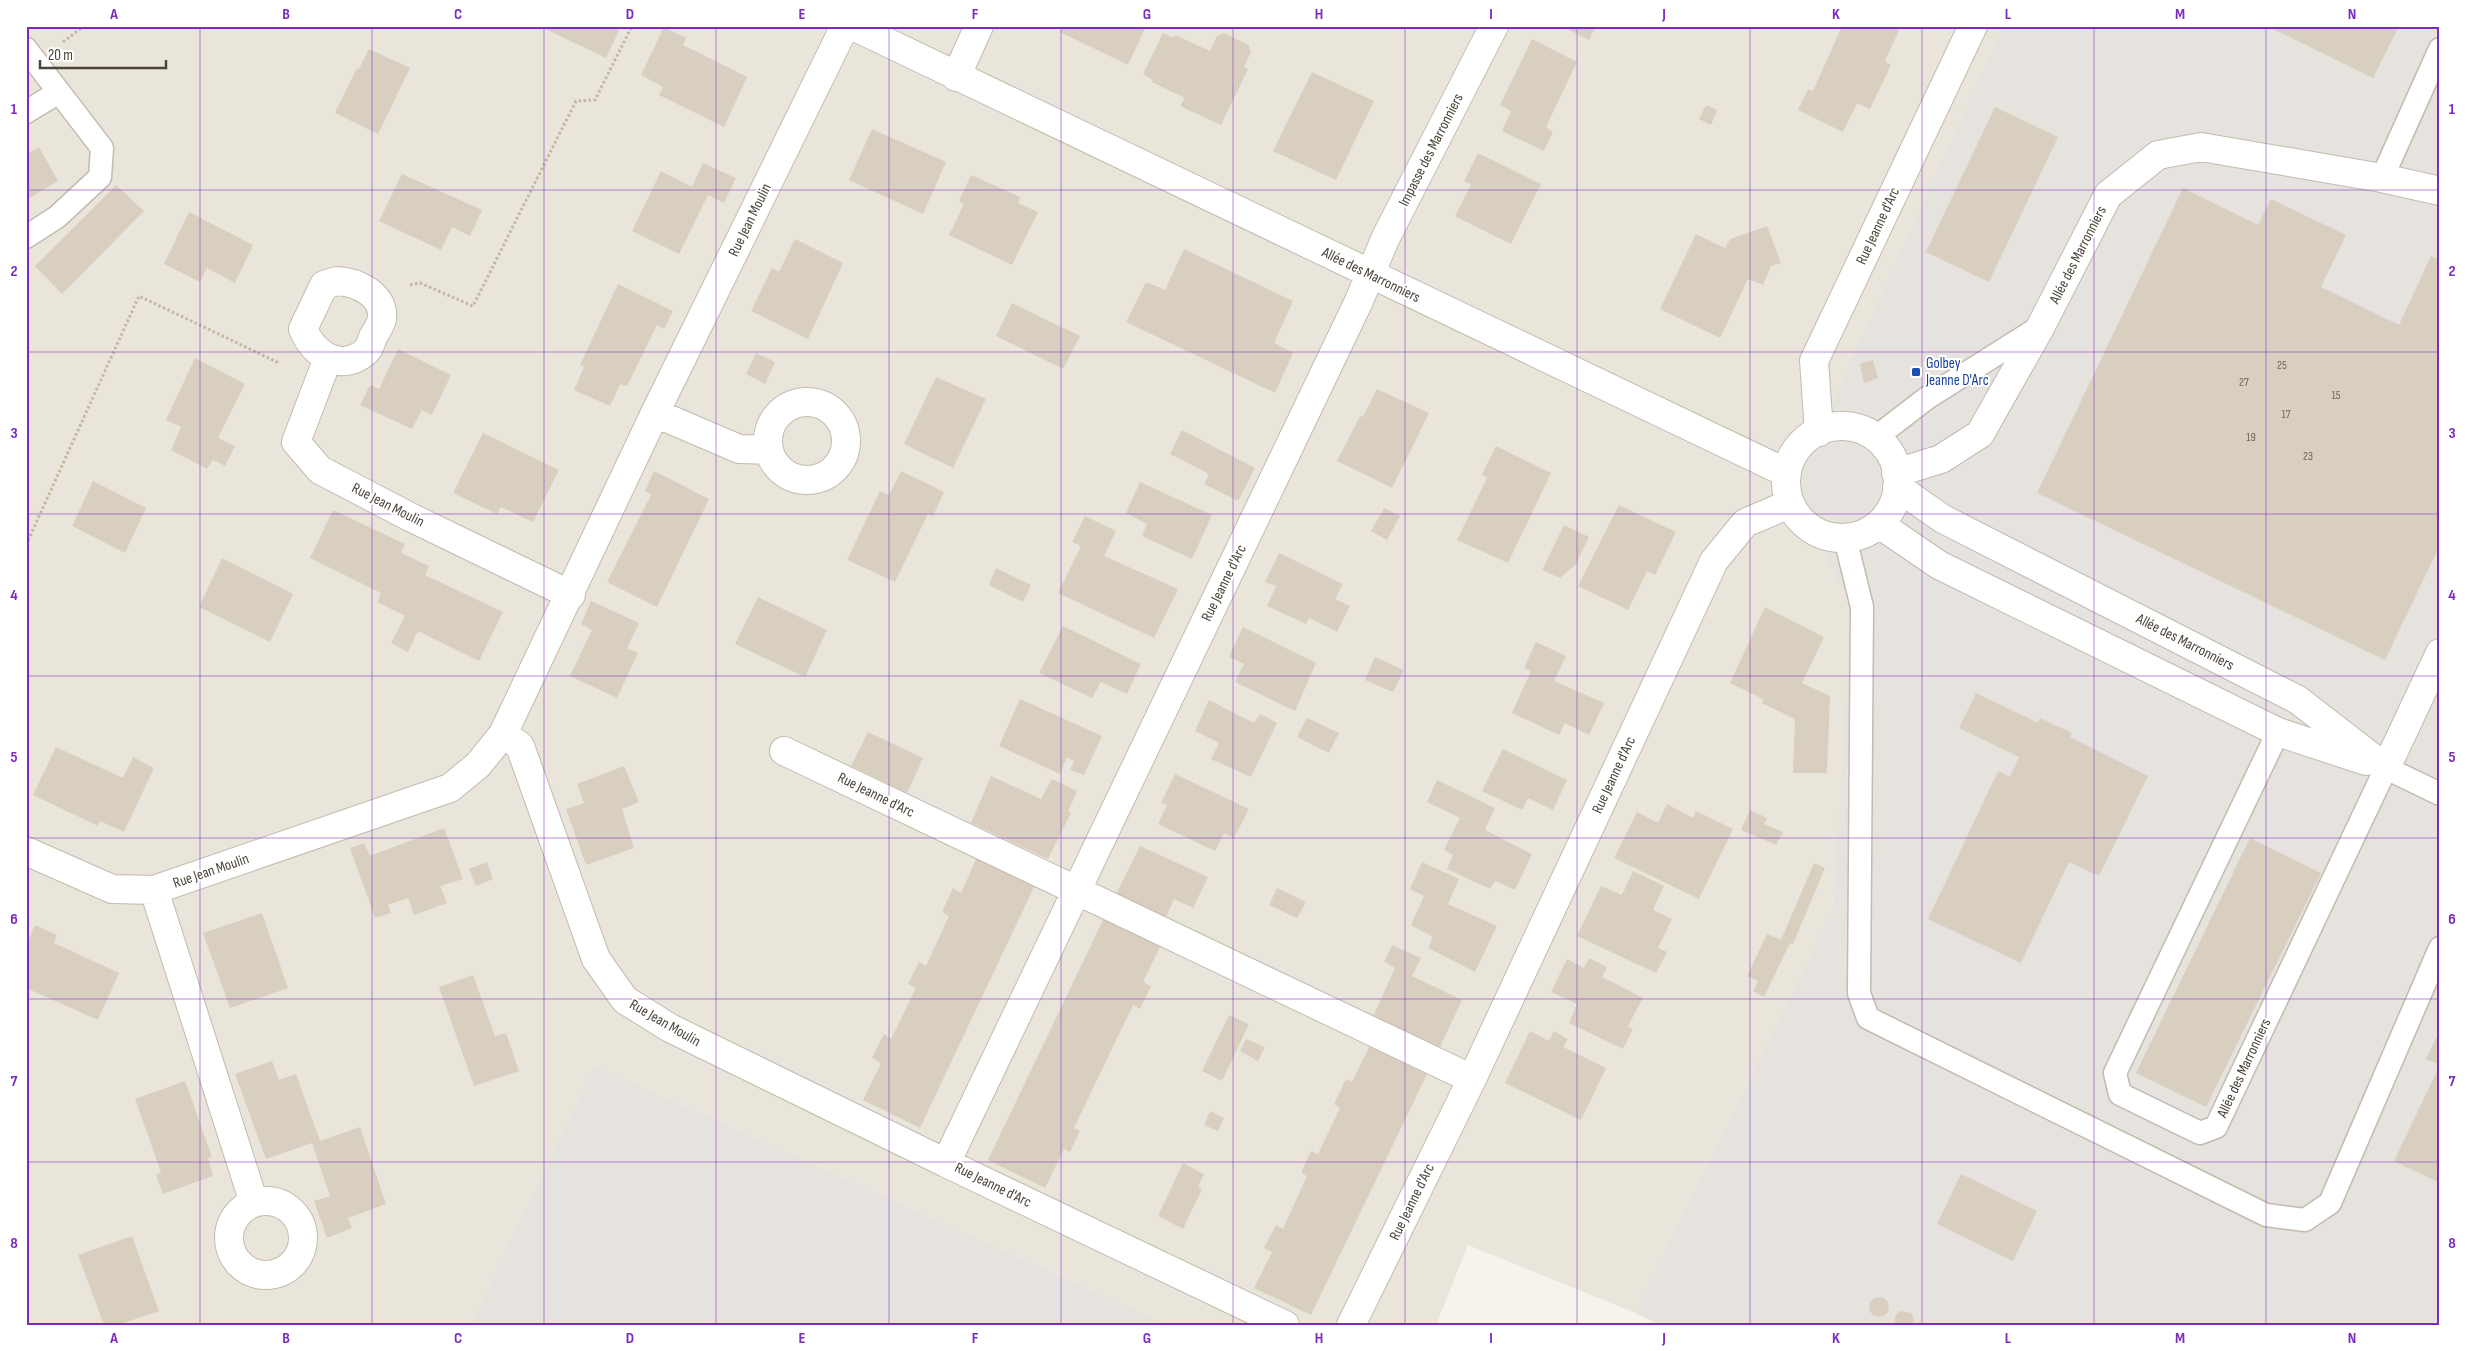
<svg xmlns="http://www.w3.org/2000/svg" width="2466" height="1351" viewBox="0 0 2466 1351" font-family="'Sofia Sans Condensed',sans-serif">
	<rect width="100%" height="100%" fill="#f6f3ec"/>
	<path fill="#eae5da" d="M 26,26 L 2003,26 L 1792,489 L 1851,610 L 1832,910 L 1635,1313 L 1468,1245 L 1436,1325 L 1169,1325 L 594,1065 L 470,1325 L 26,1325 Z"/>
	<path fill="#e6e2dd" d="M 2003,26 L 2440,26 L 2440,1325 L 1660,1325 L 1635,1313 L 1832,910 L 1851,610 L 1792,489 Z
		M 594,1065 L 1169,1325 L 470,1325 Z"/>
	<path fill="#d8cfc1" d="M 539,26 L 621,26 L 606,58 Z
		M 1063,26 L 1146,26 L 1128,65 L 1060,32 Z
		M 1561,26 L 1596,26 L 1589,40 Z
		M 1842,26 L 1901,26 L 1885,61 L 1891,65 L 1870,109 L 1857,103 L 1843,132 L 1798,110 L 1808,89 L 1813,91 Z
		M 2267,26 L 2399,26 L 2373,78 Z
		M 664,27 L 686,38 L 683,45 L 747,77 L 724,127 L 659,95 L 663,87 L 641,75 Z
		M 1163,33 L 1174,38 L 1175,35 L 1210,51 L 1217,36 L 1224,33 L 1249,45 L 1251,52 L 1244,67 L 1248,69 L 1221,125 L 1180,106 L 1185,98 L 1152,82 L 1153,80 L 1143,74 Z
		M 1532,39 L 1577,62 L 1546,127 L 1553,132 L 1544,151 L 1502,131 L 1511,111 L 1500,105 Z
		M 369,49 L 410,68 L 378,134 L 335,113 L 357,68 L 359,69 Z
		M 1312,72 L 1374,101 L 1336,180 L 1273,151 Z
		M 1706,105 L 1717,110 L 1711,125 L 1699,119 Z
		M 1995,107 L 2058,137 L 1989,282 L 1926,252 Z
		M 872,129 L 946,162 L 923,214 L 849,180 Z
		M 39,147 L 58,181 L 26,200 L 26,154 Z
		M 1478,153 L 1541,184 L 1511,244 L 1455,216 L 1471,185 L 1464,181 Z
		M 703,163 L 736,178 L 724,203 L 708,195 L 679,254 L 632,231 L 661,171 L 692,187 Z
		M 402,174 L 482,210 L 470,236 L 452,227 L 441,250 L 379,221 Z
		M 971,175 L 1020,197 L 1018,203 L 1038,212 L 1012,265 L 949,235 L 964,204 L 959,201 Z
		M 116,185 L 144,211 L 62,294 L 35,266 Z
		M 2183,188 L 2258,225 L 2271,199 L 2346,235 L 2321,287 L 2399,325 L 2431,256 L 2440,260 L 2440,545 L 2385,660 L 2037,493 Z
		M 189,212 L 253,245 L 235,283 L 207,268 L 200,282 L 164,264 Z
		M 1767,226 L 1781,263 L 1771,266 L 1763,285 L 1748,279 L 1720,338 L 1660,309 L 1696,234 L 1725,248 L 1730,239 Z
		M 795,239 L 843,263 L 808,339 L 751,311 L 772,268 L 779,272 Z
		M 1184,249 L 1293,301 L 1274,343 L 1293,353 L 1275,393 L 1126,322 L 1146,282 L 1165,290 Z
		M 618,284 L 673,311 L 664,329 L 657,325 L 627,386 L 620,384 L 610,406 L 574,390 L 584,367 L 580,365 Z
		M 1012,303 L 1080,336 L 1063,369 L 996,336 Z
		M 398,349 L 451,375 L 432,415 L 422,410 L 412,429 L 360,405 L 370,385 L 379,389 Z
		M 756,353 L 775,362 L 765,384 L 746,374 Z
		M 195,358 L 245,384 L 218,438 L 235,446 L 225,466 L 213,460 L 207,469 L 171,450 L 181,427 L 166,420 Z
		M 1873,360 L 1878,378 L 1864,383 L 1860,364 Z
		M 936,377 L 986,399 L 953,468 L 904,444 Z
		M 1377,389 L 1429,413 L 1392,488 L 1337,461 L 1360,416 L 1363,417 Z
		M 1182,430 L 1255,468 L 1238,501 L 1204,484 L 1209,474 L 1170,454 Z
		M 483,433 L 559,470 L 533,522 L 501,507 L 497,514 L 453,493 Z
		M 1496,446 L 1551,473 L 1508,563 L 1457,540 L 1487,478 L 1482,474 Z
		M 654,471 L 709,499 L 657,607 L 607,582 L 651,495 L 645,491 Z
		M 901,471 L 944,492 L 933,516 L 928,514 L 895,582 L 847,560 L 880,491 L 889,495 Z
		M 93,481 L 146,508 L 125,553 L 72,526 Z
		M 1140,482 L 1212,515 L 1192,559 L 1142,536 L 1147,524 L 1126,513 Z
		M 1619,505 L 1676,532 L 1655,575 L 1647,571 L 1628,610 L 1578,586 Z
		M 1384,508 L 1400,516 L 1387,540 L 1371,531 Z
		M 333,510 L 405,544 L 401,553 L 429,566 L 425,575 L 503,612 L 479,661 L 418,631 L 408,652 L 391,643 L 405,616 L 377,602 L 381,593 L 310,558 Z
		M 1085,516 L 1116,531 L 1104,556 L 1178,589 L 1154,638 L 1058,593 L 1081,546 L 1072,542 Z
		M 1564,525 L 1589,537 L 1576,564 L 1560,578 L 1542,570 Z
		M 1279,553 L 1343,584 L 1335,599 L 1350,606 L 1337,632 L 1309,618 L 1306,624 L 1267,606 L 1276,586 L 1265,582 Z
		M 222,558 L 293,594 L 270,642 L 199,607 Z
		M 996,568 L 1031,585 L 1023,602 L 989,585 Z
		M 758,597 L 827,630 L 805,677 L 735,644 Z
		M 591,601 L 639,623 L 627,648 L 638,653 L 617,698 L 570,676 L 592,630 L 581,624 Z
		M 1765,607 L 1824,637 L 1802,683 L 1830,696 L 1827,773 L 1793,773 L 1795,719 L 1762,703 L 1763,699 L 1730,683 Z
		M 1063,626 L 1141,664 L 1127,694 L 1101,682 L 1092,698 L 1039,673 Z
		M 1243,627 L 1316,663 L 1295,711 L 1235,682 L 1244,664 L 1229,657 Z
		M 1536,642 L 1566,656 L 1554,681 L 1604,703 L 1589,735 L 1565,723 L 1559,735 L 1512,713 L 1531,671 L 1524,668 Z
		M 1375,657 L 1404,670 L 1393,692 L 1365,680 Z
		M 1976,693 L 2038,723 L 2040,718 L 2072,733 L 2070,737 L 2148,776 L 2099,876 L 2069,862 L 2021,963 L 1928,919 L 1998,771 L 2010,777 L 2019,757 L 1959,728 Z
		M 1020,699 L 1102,736 L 1084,775 L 1070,770 L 1074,761 L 1067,757 L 1060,774 L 999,746 Z
		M 1209,700 L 1254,723 L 1260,714 L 1277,723 L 1251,777 L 1211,759 L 1219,743 L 1195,731 Z
		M 1307,718 L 1339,733 L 1329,753 L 1297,737 Z
		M 868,732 L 923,758 L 907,793 L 851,766 Z
		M 56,747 L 123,778 L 133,757 L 154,768 L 124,832 L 100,821 L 98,826 L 33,795 Z
		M 1503,749 L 1567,780 L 1553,810 L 1528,798 L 1522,810 L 1482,791 Z
		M 624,766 L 639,802 L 622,809 L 634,848 L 586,865 L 566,809 L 584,803 L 577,784 Z
		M 1175,774 L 1249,809 L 1234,838 L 1224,833 L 1215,851 L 1158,824 L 1167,805 L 1161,803 Z
		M 991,776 L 1041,799 L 1052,779 L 1077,791 L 1068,812 L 1071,813 L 1048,859 L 971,823 Z
		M 1437,780 L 1495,808 L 1485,830 L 1532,854 L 1515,890 L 1495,881 L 1490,889 L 1447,869 L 1453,855 L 1444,850 L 1460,818 L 1427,802 Z
		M 1667,804 L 1693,818 L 1696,811 L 1733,829 L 1699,899 L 1614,858 L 1637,812 L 1658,823 Z
		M 1750,810 L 1767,818 L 1764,824 L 1783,832 L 1776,845 L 1741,830 Z
		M 444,828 L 463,879 L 440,886 L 447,903 L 414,915 L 408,898 L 388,905 L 391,913 L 375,918 L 350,848 L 364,843 L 370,856 Z
		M 2250,838 L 2321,873 L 2206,1107 L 2136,1073 Z
		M 1140,846 L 1208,877 L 1193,908 L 1174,899 L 1166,917 L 1116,894 Z
		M 977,857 L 1035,885 L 920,1128 L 863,1100 L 881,1063 L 872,1058 L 884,1034 L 891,1039 L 916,988 L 908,984 L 919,962 L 926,966 L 949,916 L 942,912 L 953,888 L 961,893 Z
		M 487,862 L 493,879 L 476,886 L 469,869 Z
		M 1422,862 L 1459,879 L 1448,904 L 1497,926 L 1475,972 L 1428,948 L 1433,937 L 1411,925 L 1424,896 L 1410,889 Z
		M 1814,863 L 1825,868 L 1793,944 L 1790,943 L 1764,997 L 1753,991 L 1758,981 L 1747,976 L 1767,934 L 1781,940 Z
		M 1633,871 L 1664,886 L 1653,910 L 1672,919 L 1658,948 L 1667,952 L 1656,973 L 1577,936 L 1601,886 L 1622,895 Z
		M 1277,888 L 1306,902 L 1297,918 L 1269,905 Z
		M 262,913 L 288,988 L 230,1008 L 203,933 Z
		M 1104,918 L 1161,945 L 1143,982 L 1151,986 L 1140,1009 L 1133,1005 L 1074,1128 L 1080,1131 L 1070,1152 L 1064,1149 L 1045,1188 L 988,1160 Z
		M 35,925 L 57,935 L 54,943 L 119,973 L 98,1020 L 26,988 L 26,946 Z
		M 1392,945 L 1421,958 L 1412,976 L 1462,1000 L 1439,1049 L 1373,1017 L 1395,968 L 1384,962 Z
		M 1589,958 L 1607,967 L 1602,977 L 1643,998 L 1628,1026 L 1633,1029 L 1623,1049 L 1569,1023 L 1577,1004 L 1551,992 L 1567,959 L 1584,968 Z
		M 473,975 L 495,1036 L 506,1033 L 519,1071 L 474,1086 L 439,987 Z
		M 1229,1015 L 1249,1024 L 1222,1081 L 1202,1071 Z
		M 1530,1031 L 1549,1041 L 1554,1031 L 1568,1039 L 1563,1047 L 1606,1068 L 1581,1120 L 1505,1083 Z
		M 2436,1038 L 2440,1040 L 2440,1065 L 2426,1059 Z
		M 1246,1039 L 1265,1047 L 1258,1061 L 1240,1051 Z
		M 1370,1045 L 1428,1072 L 1311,1315 L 1254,1288 L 1272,1252 L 1264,1248 L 1276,1225 L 1283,1229 L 1307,1176 L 1301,1173 L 1311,1151 L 1318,1154 L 1340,1108 L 1334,1104 L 1346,1079 L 1352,1082 Z
		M 272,1061 L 279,1080 L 296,1074 L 320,1141 L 360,1127 L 386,1204 L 348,1218 L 352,1228 L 327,1238 L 314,1201 L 330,1196 L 312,1143 L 266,1159 L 235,1074 Z
		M 2440,1065 L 2440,1183 L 2394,1161 Z
		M 185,1081 L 212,1157 L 208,1158 L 213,1176 L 163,1194 L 156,1175 L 161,1172 L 135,1099 Z
		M 1210,1111 L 1224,1118 L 1218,1131 L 1204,1125 Z
		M 1183,1163 L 1204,1174 L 1198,1187 L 1202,1189 L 1183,1229 L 1158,1216 Z
		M 1961,1174 L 2037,1211 L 2013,1261 L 1937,1224 Z
		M 132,1236 L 159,1311 L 118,1325 L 104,1325 L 78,1255 Z
		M1869 1307a10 10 0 1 1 20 0a10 10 0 1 1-20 0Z
		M 1900,1311 L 1911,1313 L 1914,1319 L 1913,1325 L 1895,1325 L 1895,1316 Z"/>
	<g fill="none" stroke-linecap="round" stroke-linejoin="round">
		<g stroke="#c2bbae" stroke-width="25">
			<path id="service" d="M 26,49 L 102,148 L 100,177 L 57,217 L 26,237
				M 26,112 L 59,92
				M 2382,178 L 2440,49
				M 1875,438 L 1927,398 L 2041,326
				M 1845,538 L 1862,607 L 1859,993 L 1868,1018 L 2266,1215 L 2305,1220 L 2330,1203 L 2440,948
				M 2278,732 L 2115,1073 L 2120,1094 L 2200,1133 L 2216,1127 L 2386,768 L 2440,794"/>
		</g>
		<g stroke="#c2bbae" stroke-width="30">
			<path id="minor" d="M 853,26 L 1787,473
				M 956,77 L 979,26
				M 337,281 C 356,282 385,294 382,319 C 381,324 376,332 373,337 C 371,342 369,350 364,353 C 339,373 313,353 303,329 L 324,285 Z
				M 328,358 L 296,442 L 320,470 L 412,518 L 571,595
				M768 441a39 39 0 1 1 78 0a39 39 0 1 1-78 0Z
				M 655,413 L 739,449 L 768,450
				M1786 482a56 56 0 1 1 112 0a56 56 0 1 1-112 0Z
				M 1819,432 L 1814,361 L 1973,26
				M 1896,473 L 1941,459 L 1980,434 L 2041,326 L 2108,195 L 2158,155 L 2201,147 L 2382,178 L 2440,191
				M 1897,487 L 1943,519 L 2298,700 L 2386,768
				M 1879,524 L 1939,565 L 2278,732 L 2366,761
				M 503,734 L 520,746 L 596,959 L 625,1000 L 670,1028 L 946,1163
				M 784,751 L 1472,1079
				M 2386,768 L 2440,653
				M 26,851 L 112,889 L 154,890 L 450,788 L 478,765 L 503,734 L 655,413 L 845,26
				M 154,890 L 254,1203
				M229 1238a37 37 0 1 1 74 0a37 37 0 1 1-74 0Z
				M 1285,1325 L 946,1163 L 1358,303 L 1386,237 L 1494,26
				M 1351,1325 L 1472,1079 L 1714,561 L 1745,523 L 1789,504"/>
		</g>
		<path stroke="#c4b79f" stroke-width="3" stroke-dasharray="2.5 2.5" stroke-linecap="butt" d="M 63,42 L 84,26
			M 410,285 L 420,283 L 473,306 L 576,101 L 595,100 L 632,26
			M 26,545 L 139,296 L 279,363"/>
		<use href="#service" stroke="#fff" stroke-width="22"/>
		<use href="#minor" stroke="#fff" stroke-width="28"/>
	</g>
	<path fill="none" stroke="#7b2cbf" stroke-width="1" stroke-opacity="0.55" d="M 200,26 L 200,1325M 372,26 L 372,1325M 544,26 L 544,1325M 716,26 L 716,1325M 889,26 L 889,1325M 1061,26 L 1061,1325M 1233,26 L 1233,1325M 1405,26 L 1405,1325M 1577,26 L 1577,1325M 1750,26 L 1750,1325M 1922,26 L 1922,1325M 2094,26 L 2094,1325M 2266,26 L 2266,1325M 26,190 L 2440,190M 26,352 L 2440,352M 26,514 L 2440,514M 26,676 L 2440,676M 26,838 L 2440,838M 26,999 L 2440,999M 26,1162 L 2440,1162"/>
	<rect fill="#1a4fb4" stroke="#fff" stroke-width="2" x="1911" y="367" width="10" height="10" rx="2.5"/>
	<g text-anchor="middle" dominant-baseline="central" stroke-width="4" stroke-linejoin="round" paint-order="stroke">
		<g font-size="12" fill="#6e675b">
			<text x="2282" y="365">25</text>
			<text x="2244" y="382">27</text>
			<text x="2336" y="395">15</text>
			<text x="2286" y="414">17</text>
			<text x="2251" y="437">19</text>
			<text x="2308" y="456">23</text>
		</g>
		<g font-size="15" fill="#4b4439" stroke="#fff">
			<text transform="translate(1431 150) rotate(-63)">Impasse des Marronniers</text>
			<text transform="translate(750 220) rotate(-64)">Rue Jean Moulin</text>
			<text transform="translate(1878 226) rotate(-65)">Rue Jeanne d'Arc</text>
			<text transform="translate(2078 255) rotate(-63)">Allée des Marronniers</text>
			<text transform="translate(1371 275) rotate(26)">Allée des Marronniers</text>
			<text transform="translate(388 505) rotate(27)">Rue Jean Moulin</text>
			<text transform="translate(1224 583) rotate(-64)">Rue Jeanne d'Arc</text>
			<text transform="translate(2185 642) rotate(27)">Allée des Marronniers</text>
			<text transform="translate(1614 775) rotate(-65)">Rue Jeanne d'Arc</text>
			<text transform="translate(876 795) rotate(26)">Rue Jeanne d'Arc</text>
			<text transform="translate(211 871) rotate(-19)">Rue Jean Moulin</text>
			<text transform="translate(665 1023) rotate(30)">Rue Jean Moulin</text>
			<text transform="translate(2244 1068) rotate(-65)">Allée des Marronniers</text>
			<text transform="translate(993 1185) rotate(26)">Rue Jeanne d'Arc</text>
			<text transform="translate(1412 1202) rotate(-64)">Rue Jeanne d'Arc</text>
		</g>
		<g font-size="15" fill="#164399" stroke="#fff" text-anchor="start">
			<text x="1926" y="363">Golbey<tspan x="1926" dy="17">Jeanne D'Arc</tspan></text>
		</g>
	</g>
	<rect width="2466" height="1351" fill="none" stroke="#ffffff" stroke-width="55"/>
	<path d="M40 60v8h126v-8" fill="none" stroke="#4b4439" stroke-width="2.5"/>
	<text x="48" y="60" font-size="15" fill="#4b4439" stroke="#ffffff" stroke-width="4" paint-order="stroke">20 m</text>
	<rect x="28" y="28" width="2410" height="1296" fill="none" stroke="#7b2cbf" stroke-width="2"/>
	<g font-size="16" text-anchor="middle" font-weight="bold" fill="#7b2cbf">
		<text x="114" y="19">A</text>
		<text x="286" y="19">B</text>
		<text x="458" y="19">C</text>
		<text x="630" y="19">D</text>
		<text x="802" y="19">E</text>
		<text x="975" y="19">F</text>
		<text x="1147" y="19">G</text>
		<text x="1319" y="19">H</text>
		<text x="1491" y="19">I</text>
		<text x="1664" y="19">J</text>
		<text x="1836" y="19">K</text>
		<text x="2008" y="19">L</text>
		<text x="2180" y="19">M</text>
		<text x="2352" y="19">N</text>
		<text x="14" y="114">1</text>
		<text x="2452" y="114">1</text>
		<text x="14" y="276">2</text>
		<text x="2452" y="276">2</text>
		<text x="14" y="438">3</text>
		<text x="2452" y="438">3</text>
		<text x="14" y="600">4</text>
		<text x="2452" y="600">4</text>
		<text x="14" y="762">5</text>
		<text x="2452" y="762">5</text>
		<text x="14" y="924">6</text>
		<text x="2452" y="924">6</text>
		<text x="14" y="1086">7</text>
		<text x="2452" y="1086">7</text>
		<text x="14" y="1248">8</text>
		<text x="2452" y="1248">8</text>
		<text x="114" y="1343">A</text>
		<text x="286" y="1343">B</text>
		<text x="458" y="1343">C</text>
		<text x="630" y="1343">D</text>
		<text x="802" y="1343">E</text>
		<text x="975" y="1343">F</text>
		<text x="1147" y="1343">G</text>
		<text x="1319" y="1343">H</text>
		<text x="1491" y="1343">I</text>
		<text x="1664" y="1343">J</text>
		<text x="1836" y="1343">K</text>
		<text x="2008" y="1343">L</text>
		<text x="2180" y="1343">M</text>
		<text x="2352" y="1343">N</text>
	</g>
</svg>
